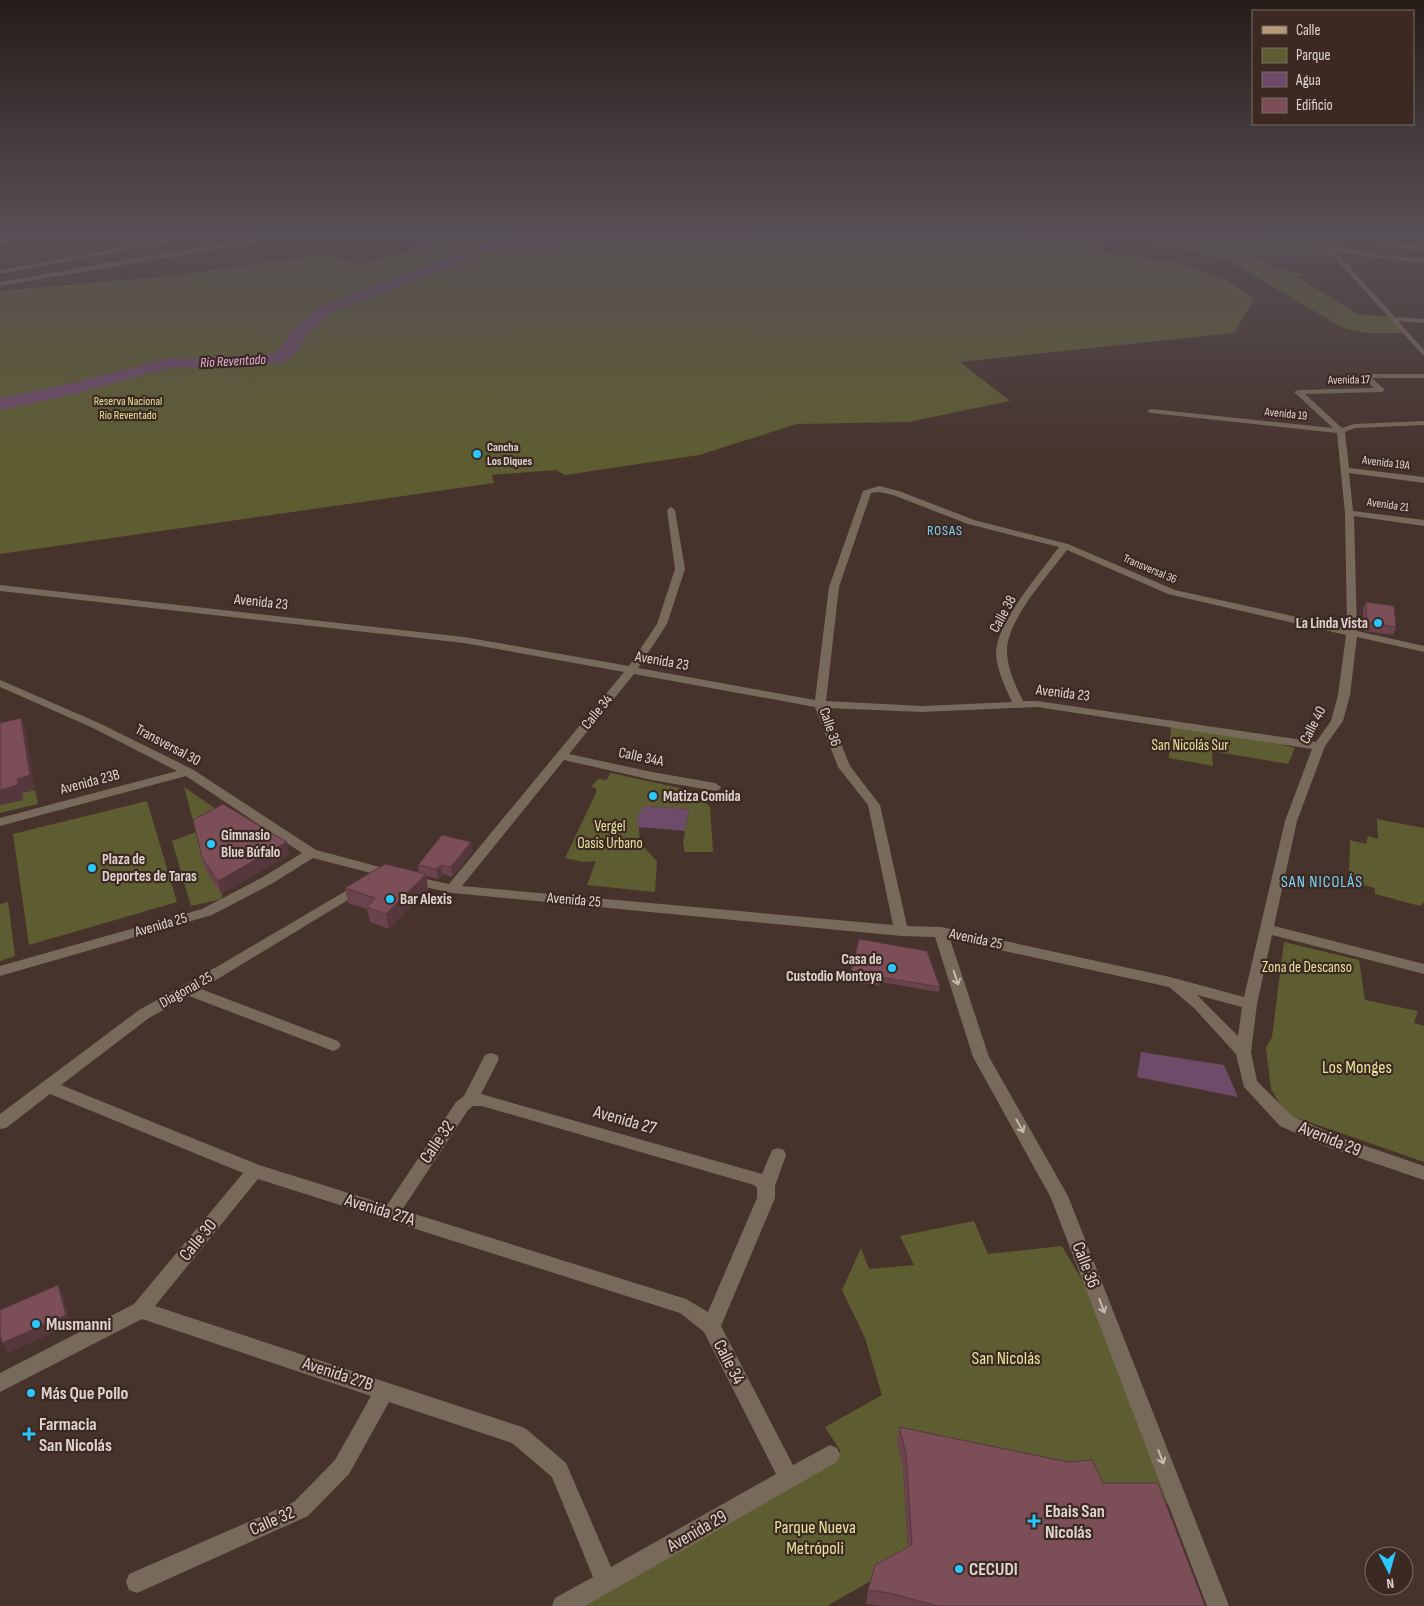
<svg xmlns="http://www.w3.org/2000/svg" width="1424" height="1606" viewBox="0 0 1424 1606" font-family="'Sofia Sans Condensed',sans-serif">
	<rect width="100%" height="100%" fill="#46332c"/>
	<path fill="#5e5d31" d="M 479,233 L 1088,233 L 1095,237 L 1102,251 L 1180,263 L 1229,282 L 1254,299 L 1234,333 L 960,362 L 1010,401 L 908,422 L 797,424 L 699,455 L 565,475 L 556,470 L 492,475 L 494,483 L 0,554 L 0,291 L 180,275 L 331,253 L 355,265 Z
		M 1113,233 L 1288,233 L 1328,247 L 1336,256 L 1256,256 L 1274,269 L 1313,275 L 1296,276 L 1358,314 L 1391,317 L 1407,333 L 1366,333 L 1343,328 L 1229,261 Z
		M 1171,726 L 1261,739 L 1295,748 L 1288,764 L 1212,751 L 1213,766 L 1169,758 Z
		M 611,773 L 693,791 L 710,807 L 713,852 L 685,852 L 683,843 L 689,809 L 646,806 L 638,817 L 640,842 L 657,862 L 655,892 L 587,885 L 596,861 L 583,862 L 565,858 L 596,793 L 596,788 L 591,787 L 598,779 L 606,780 Z
		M 184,787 L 226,816 L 222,899 L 191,906 L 172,841 L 196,832 Z
		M 35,790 L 38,804 L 0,813 L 0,805 L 23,800 L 22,793 Z
		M 147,801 L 177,902 L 29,945 L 13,834 Z
		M 1377,819 L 1424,828 L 1424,902 L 1420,906 L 1375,894 L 1375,888 L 1349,881 L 1350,840 L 1366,844 L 1368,836 L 1378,839 Z
		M 8,902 L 15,956 L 0,961 L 0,904 Z
		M 1284,942 L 1359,960 L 1365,1000 L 1418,1011 L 1414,1023 L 1424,1026 L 1424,1162 L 1286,1114 L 1271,1089 L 1266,1048 L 1272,1037 Z
		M 974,1221 L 988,1254 L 1062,1246 L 1113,1333 L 1168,1504 L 1152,1498 L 903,1468 L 909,1559 L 827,1606 L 563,1606 L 830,1455 L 841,1452 L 825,1427 L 882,1395 L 865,1338 L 842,1290 L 861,1248 L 869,1269 L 914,1265 L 900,1236 Z"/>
	<path fill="#6d4b69" d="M 645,806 L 689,809 L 685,831 L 638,827 L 637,817 Z
		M 1141,1052 L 1224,1065 L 1238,1097 L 1137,1077 Z"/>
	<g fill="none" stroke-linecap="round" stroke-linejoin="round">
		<path fill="#6d4b69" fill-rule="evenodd" d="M 571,233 L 594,233 L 592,236 L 548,247 L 525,246 L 492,251 L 333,312 L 307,335 L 293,357 L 280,363 L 166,369 L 66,396 L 0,410 L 0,398 L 65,385 L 166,359 L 271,354 L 280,349 L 294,328 L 321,306 L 484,244 L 525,238 L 548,239 Z"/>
		<path fill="#776a5a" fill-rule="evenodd" d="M 205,233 L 216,233 L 0,274 L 0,270 Z
			M 299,233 L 312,233 L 0,286 L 0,282 L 141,257 Z
			M 1285,233 C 1301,232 1315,242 1330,246 C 1361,253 1393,256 1424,259 L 1424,263 L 1370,257 L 1334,250 L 1395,317 L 1424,319 L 1424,323 L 1398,321 L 1424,350 L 1424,356 L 1326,248 Z
			M 1348,233 L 1356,233 L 1381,241 L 1424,247 L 1424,251 L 1380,245 Z
			M 1403,233 L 1424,233 L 1424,237 Z
			M 1362,374 L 1424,374 L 1424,378 L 1372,378 L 1385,390 L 1381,392 L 1305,394 L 1342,428 L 1354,424 L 1424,421 L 1424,425 L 1355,428 L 1345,432 L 1349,468 L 1424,477 L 1424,483 L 1349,473 L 1353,511 L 1424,520 L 1424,526 L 1354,516 L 1357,631 L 1424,646 L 1424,652 L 1357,637 L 1350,695 L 1343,721 L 1325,746 L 1297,821 L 1274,926 L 1424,964 L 1424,974 L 1272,935 L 1257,1004 L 1251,1052 L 1257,1081 L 1292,1116 L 1342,1138 L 1424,1166 L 1424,1180 L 1330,1148 L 1280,1126 L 1244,1087 L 1236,1054 L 1194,1008 L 1169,987 L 950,939 L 989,1057 L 1068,1196 L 1229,1606 L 1207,1606 L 1051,1198 L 973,1057 L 935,937 L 901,936 L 452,893 L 407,883 L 405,880 L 407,877 L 412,876 L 449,884 L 624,672 L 464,643 L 0,591 L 0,585 L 464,637 L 629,666 L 657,624 L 675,569 L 667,510 L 671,507 L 675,510 L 685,569 L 667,624 L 638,668 L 815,700 L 829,587 L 863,491 L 879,486 L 899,491 L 974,520 L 1068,544 L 1175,590 L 1347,628 L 1345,513 L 1337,433 L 1151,413 L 1147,411 L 1151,409 L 1333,428 L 1294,392 L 1298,390 L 1374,388 L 1362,378 ZM 879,492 L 893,495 L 968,524 L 1059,547 C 1041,572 995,624 996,654 C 997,670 1005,687 1012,702 L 922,706 L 826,701 L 839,587 L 871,493 ZM 1067,550 L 1168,594 L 1346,635 L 1338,695 L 1331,721 L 1316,742 L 1037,701 L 1023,701 C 1016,687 1008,670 1007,653 C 1005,622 1048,575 1067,550 ZM 634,674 L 815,707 L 838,767 L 868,805 L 893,925 L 462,886 L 564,760 L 652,780 L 715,791 L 719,790 L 721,787 L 715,783 L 652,772 L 569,754 ZM 1037,707 L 1312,749 L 1285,821 L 1244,997 L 1170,977 L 941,927 L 907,926 L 880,805 L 850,766 L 827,708 L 922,712 ZM 1197,995 L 1242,1007 L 1238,1036 Z
			M 0,680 L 99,723 L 192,769 L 316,850 L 395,871 L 397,874 L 390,878 L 313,858 L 273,883 L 212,915 L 0,976 L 0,966 L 202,909 L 263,877 L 302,853 L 186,776 L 0,826 L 0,818 L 177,771 L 91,727 L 0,687 Z
			M 361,882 L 366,883 L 368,886 L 366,889 L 201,989 L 338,1041 L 341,1045 L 338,1049 L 333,1051 L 328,1049 L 189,996 L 149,1018 L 61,1085 L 259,1165 L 387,1205 L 456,1102 L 464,1096 L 485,1055 L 491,1053 L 497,1055 L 499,1059 L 481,1094 L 762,1174 L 772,1150 L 778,1148 L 784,1150 L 786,1155 L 775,1186 L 775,1198 L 721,1326 L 793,1465 L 830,1445 L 837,1448 L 840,1455 L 837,1462 L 585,1606 L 552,1606 L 555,1598 L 593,1577 L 552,1477 L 512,1443 L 389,1402 L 349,1474 L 308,1516 L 137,1593 L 129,1590 L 126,1582 L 129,1574 L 294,1502 L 335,1460 L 371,1396 L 142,1319 L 0,1392 L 0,1373 L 134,1304 L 243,1173 L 50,1094 L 6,1128 L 0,1129 L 0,1114 L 139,1010 L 220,965 ZM 473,1106 L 482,1106 L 754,1185 L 757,1188 L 757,1198 L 708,1312 L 686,1299 L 402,1210 L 468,1110 ZM 258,1179 L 680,1313 L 704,1332 L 776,1474 L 611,1567 L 566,1463 L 525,1428 L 155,1306 Z"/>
		<path fill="#b49a79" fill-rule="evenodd" d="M 20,233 L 28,233 L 0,244 L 0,240 Z"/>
	</g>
	<path fill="#6b434c" d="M 1366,602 L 1396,627 L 1393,635 L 1364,631 L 1363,610 Z
		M 471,842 L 472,852 L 452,877 L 443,874 L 438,879 L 426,876 L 428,889 L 389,929 L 370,922 L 367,909 L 348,903 L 345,888 L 419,873 L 418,865 Z
		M 290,854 L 221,894 L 206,871 L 202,858 Z
		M 859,939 L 940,987 L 939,992 L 880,982 L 879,986 L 849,981 L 850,976 Z
		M 899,1427 L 1103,1483 L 1205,1606 L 881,1606 L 866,1604 L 868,1590 L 908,1547 L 903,1468 L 897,1442 Z"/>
	<path fill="#57373e" d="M 21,718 L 26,732 L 35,790 L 22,793 L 23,800 L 0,805 L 0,790 L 17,779 Z
		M 287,842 L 290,854 L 221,894 L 218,881 Z
		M 471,842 L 472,852 L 452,877 L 451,867 Z
		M 441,865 L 443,874 L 438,879 L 436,869 Z
		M 426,874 L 428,889 L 389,929 L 386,914 Z
		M 58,1285 L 63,1295 L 71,1325 L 8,1353 L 2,1343 Z"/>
	<path fill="#7c4e58" stroke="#57373e" d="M 1366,602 L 1394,606 L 1396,627 L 1367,622 Z
		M 21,718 L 30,775 L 17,779 L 18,785 L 0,790 L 0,723 Z
		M 223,804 L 287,842 L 218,881 L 202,858 L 193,820 Z
		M 442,835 L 471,842 L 451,867 L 441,865 L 436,869 L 418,865 Z
		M 385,864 L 426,874 L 386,914 L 367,907 L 375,898 L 345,888 Z
		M 859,939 L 927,951 L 940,987 L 880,977 L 879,981 L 850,976 Z
		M 58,1285 L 66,1315 L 2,1343 L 0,1333 L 0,1310 Z
		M 899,1427 L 1068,1462 L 1092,1460 L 1103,1483 L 1158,1483 L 1205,1606 L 938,1606 L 889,1593 L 868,1590 L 875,1565 L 912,1545 L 906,1453 Z"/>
	<defs><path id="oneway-shaft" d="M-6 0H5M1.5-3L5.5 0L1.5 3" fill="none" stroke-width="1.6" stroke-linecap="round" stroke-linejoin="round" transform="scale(1.25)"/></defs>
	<g stroke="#c6b9b2">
		<use href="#oneway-shaft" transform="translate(956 978) rotate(72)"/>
		<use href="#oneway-shaft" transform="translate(1020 1126) rotate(61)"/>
		<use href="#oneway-shaft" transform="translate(1102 1306) rotate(69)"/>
		<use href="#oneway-shaft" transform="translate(1161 1457) rotate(69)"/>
	</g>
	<linearGradient id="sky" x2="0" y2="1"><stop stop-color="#261c18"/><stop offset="0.51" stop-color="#575056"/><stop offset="1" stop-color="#575056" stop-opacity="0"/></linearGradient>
	<rect width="1424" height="458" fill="url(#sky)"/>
	<g fill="#28c8ff" stroke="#3b2922" stroke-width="2">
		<circle cx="477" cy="454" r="5"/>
		<circle cx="1378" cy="623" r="5"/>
		<circle cx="653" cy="796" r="5"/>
		<circle cx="211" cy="844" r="5"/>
		<circle cx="92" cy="868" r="5"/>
		<circle cx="390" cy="899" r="5"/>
		<circle cx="892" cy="968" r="5"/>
		<circle cx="36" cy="1324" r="5"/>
		<circle cx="31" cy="1393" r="5"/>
		<path d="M26.5 1426.5h5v5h5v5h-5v5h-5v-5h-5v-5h5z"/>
		<path d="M1031.5 1513.5h5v5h5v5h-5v5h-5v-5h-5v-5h5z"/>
		<circle cx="959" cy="1569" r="5"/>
	</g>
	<g text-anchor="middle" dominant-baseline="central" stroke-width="4.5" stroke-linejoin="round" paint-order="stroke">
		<g font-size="12" fill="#e0d3cf" stroke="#3b2922">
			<text transform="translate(1349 380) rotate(-1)">Avenida 17</text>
			<text transform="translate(1286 414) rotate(6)">Avenida 19</text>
			<text transform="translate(1386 463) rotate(7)">Avenida 19A</text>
			<text transform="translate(1388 505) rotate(8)">Avenida 21</text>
			<text transform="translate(1150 569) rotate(23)">Transversal 36</text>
		</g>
		<g font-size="12" fill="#e5e49a" stroke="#3b2922">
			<text x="128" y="401">Reserva Nacional<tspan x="128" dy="14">Río Reventado</tspan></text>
		</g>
		<g font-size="12" font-weight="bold" fill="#e0d3cf" stroke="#3b2922" text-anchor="start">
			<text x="487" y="447">Cancha<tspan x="487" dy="14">Los Diques</tspan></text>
		</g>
		<g font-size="14" font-style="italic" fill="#e9afe2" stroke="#3b2922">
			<text transform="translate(233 361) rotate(-3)">Rio Reventado</text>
		</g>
		<g font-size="14" letter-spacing="1" fill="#7bd3f9" stroke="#3b2922">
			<text x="945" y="530">ROSAS</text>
		</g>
		<g font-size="15" fill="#e0d3cf" stroke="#3b2922">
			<text transform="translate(261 602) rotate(6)">Avenida 23</text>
			<text transform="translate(1003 614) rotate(-61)">Calle 38</text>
			<text transform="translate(662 661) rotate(10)">Avenida 23</text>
			<text transform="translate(1063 693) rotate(7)">Avenida 23</text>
			<text transform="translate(597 712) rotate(-51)">Calle 34</text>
			<text transform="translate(1313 725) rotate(-63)">Calle 40</text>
			<text transform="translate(830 727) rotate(71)">Calle 36</text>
			<text transform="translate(168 745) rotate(28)">Transversal 30</text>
			<text transform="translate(641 757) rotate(12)">Calle 34A</text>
			<text transform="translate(90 782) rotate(-15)">Avenida 23B</text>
			<text transform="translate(574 900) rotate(5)">Avenida 25</text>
			<text transform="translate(161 925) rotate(-16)">Avenida 25</text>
			<text transform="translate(976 939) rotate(12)">Avenida 25</text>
			<text transform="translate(186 990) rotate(-29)">Diagonal 25</text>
		</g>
		<g font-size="15" font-weight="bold" fill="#e0d3cf" stroke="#3b2922" text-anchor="start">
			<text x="1368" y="623" text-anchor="end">La Linda Vista</text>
			<text x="663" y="796">Matiza Comida</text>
			<text x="221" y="835">Gimnasio<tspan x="221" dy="17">Blue Búfalo</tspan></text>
			<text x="102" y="859">Plaza de<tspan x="102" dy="17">Deportes de Taras</tspan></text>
			<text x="400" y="899">Bar Alexis</text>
			<text x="882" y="959" text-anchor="end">Casa de<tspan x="882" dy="17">Custodio Montoya</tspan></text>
		</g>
		<g font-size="15" fill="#e5e49a" stroke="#3b2922">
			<text x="1190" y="745">San Nicolás Sur</text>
			<text x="610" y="826">Vergel<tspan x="610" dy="17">Oasis Urbano</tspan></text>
			<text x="1307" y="967">Zona de Descanso</text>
		</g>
		<g font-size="16" letter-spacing="1" fill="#7bd3f9" stroke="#3b2922">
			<text x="1322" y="882">SAN NICOLÁS</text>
		</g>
		<g font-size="18" fill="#e5e49a" stroke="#3b2922">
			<text x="1357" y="1067">Los Monges</text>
			<text x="1006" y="1358">San Nicolás</text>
			<text x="815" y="1527">Parque Nueva<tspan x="815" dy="21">Metrópoli</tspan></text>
		</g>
		<g font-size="18" fill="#e0d3cf" stroke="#3b2922">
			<text transform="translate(625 1120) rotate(16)">Avenida 27</text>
			<text transform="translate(1330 1139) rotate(22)">Avenida 29</text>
			<text transform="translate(437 1142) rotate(-56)">Calle 32</text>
			<text transform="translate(380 1210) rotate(17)">Avenida 27A</text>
			<text transform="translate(198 1240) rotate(-51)">Calle 30</text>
			<text transform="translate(1086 1265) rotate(69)">Calle 36</text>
			<text transform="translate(729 1362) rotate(63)">Calle 34</text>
			<text transform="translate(338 1374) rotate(18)">Avenida 27B</text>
			<text transform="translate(272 1521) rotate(-24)">Calle 32</text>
			<text transform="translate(697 1531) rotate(-30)">Avenida 29</text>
		</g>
		<g font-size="18" font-weight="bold" fill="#e0d3cf" stroke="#3b2922" text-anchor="start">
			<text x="46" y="1324">Musmanni</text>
			<text x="41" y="1393">Más Que Pollo</text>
			<text x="39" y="1424">Farmacia<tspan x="39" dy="21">San Nicolás</tspan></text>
			<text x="1045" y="1511">Ebais San<tspan x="1045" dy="21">Nicolás</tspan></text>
			<text x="969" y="1569">CECUDI</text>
		</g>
	</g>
	<rect x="1252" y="10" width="162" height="115" fill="#3b2922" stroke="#7d6d67"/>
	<rect x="1262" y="26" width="25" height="8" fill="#b49a79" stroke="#7d6d67"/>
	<text x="1296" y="35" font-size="15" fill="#e0d3cf">Calle</text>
	<rect x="1262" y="48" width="25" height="15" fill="#5e5d31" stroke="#7d6d67"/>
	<text x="1296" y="60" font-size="15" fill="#e0d3cf">Parque</text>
	<rect x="1262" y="72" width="25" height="15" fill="#6d4b69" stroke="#7d6d67"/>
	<text x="1296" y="85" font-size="15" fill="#e0d3cf">Agua</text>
	<rect x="1262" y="98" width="25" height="15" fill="#7c4e58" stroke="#7d6d67"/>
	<text x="1296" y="110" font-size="15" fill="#e0d3cf">Edificio</text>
	<g transform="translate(1389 1571) rotate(174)"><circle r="24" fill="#3b2922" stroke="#7d6d67"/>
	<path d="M0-4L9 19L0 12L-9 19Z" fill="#28c8ff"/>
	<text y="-8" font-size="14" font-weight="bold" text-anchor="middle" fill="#e0d3cf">N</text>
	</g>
</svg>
